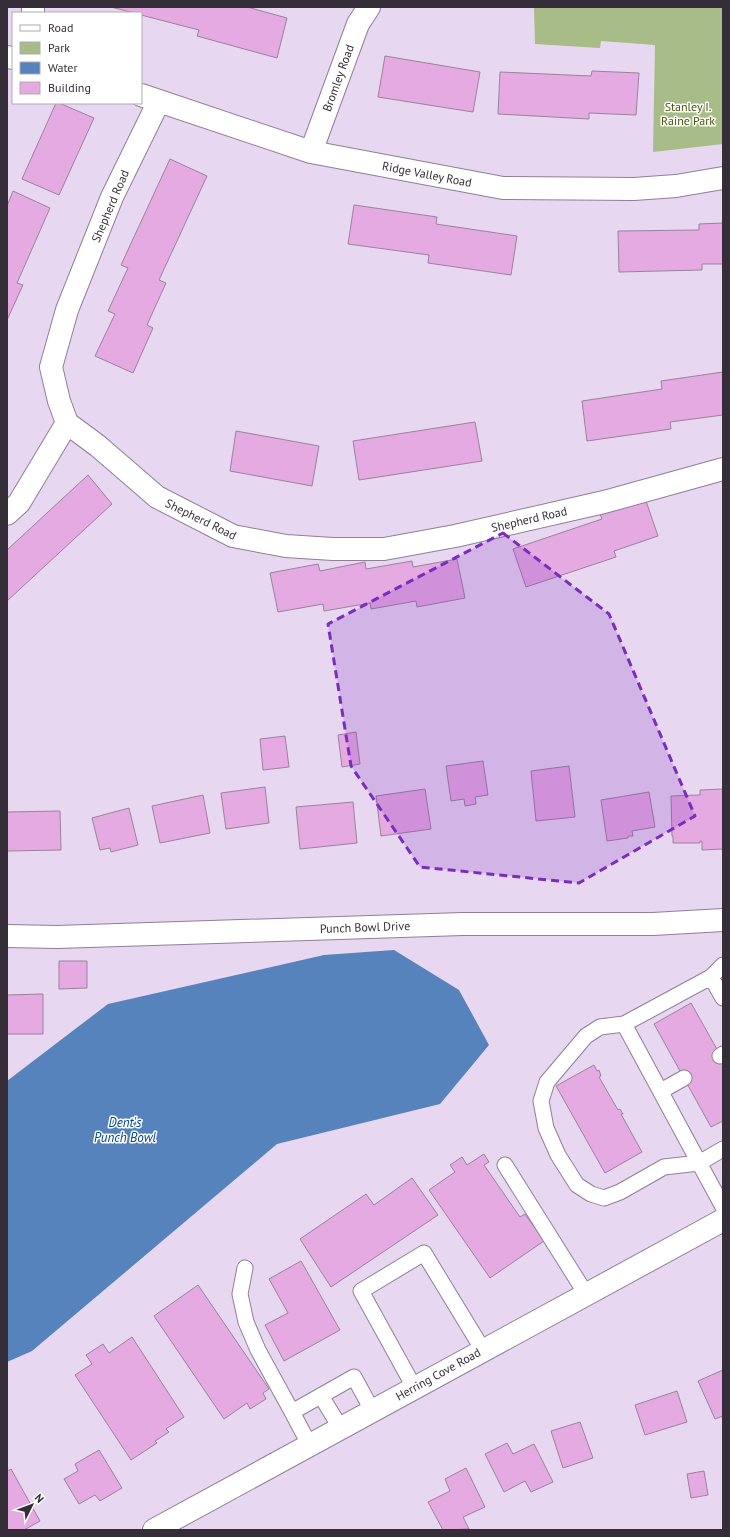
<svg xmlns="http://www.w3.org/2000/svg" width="730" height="1537" viewBox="0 0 730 1537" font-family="'PT Sans',sans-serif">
	<rect width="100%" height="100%" fill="#e8d7f1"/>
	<path fill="#a7bc86" d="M 534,7 L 723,7 L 723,144 L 653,152 L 655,45 L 601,41 L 600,48 L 535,44 Z"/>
	<path fill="#5683bb" d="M 394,950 L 459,990 L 489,1045 L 440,1104 L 277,1144 L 32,1351 L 7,1362 L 7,1081 L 108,1004 L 324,955 Z"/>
	<path fill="#e5aae2" stroke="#998398" d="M 111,7 L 247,7 L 287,18 L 277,58 L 197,36 L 199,30 L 141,15 L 141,13 L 134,13 Z
		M 385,56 L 480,72 L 473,112 L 378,97 Z
		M 592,71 L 639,73 L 636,115 L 589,113 L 589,119 L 498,114 L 500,72 L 591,76 Z
		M 56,103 L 59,103 L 94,118 L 59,195 L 22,179 Z
		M 170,159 L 207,176 L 159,280 L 166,283 L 147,325 L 153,328 L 133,373 L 95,356 L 115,314 L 108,311 L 128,268 L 121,265 Z
		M 13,191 L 50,208 L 17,283 L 23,285 L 7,320 L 7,206 Z
		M 354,205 L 437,217 L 436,224 L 517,236 L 511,275 L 428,263 L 429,255 L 348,244 Z
		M 723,223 L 723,264 L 702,264 L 702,270 L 619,272 L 618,231 L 699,230 L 699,224 Z
		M 723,372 L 723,415 L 670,422 L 671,429 L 587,441 L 582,401 L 662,389 L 661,381 Z
		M 475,422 L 482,461 L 359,480 L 353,441 Z
		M 236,431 L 319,446 L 312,486 L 230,471 Z
		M 88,475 L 112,504 L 7,601 L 7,550 Z
		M 645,498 L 658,536 L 614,551 L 616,557 L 526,587 L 513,549 L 602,519 L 600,514 Z
		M 457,559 L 465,598 L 417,607 L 416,601 L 371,609 L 370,603 L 324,611 L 323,604 L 278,612 L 270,573 L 318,564 L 320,571 L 365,562 L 366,569 L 412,561 L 413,567 Z
		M 356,732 L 360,764 L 342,767 L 338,735 Z
		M 285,736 L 289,767 L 263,770 L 260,739 Z
		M 483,761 L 488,795 L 475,797 L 476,804 L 465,806 L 464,799 L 451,801 L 446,766 Z
		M 569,766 L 575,817 L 536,821 L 531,771 Z
		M 265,787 L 269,823 L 226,829 L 221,793 Z
		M 425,789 L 431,829 L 381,836 L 376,796 Z
		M 723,789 L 723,849 L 702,850 L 702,841 L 700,841 L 700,843 L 673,843 L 673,836 L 672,836 L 671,796 L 700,795 L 700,790 Z
		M 649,792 L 655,827 L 632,831 L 633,836 L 628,836 L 628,838 L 607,841 L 601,800 Z
		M 203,795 L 210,833 L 160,843 L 152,806 Z
		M 353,802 L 357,843 L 300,849 L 296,807 Z
		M 129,808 L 138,845 L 111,852 L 110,848 L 100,850 L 92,818 Z
		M 60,811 L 61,850 L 7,851 L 7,812 Z
		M 59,961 L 87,961 L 87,988 L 59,989 Z
		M 43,994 L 43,1034 L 7,1034 L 7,995 Z
		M 691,1003 L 723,1060 L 723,1121 L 711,1127 L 654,1024 Z
		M 594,1065 L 597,1071 L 599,1070 L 601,1076 L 599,1077 L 618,1110 L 620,1109 L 623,1114 L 621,1114 L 642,1152 L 605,1173 L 556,1086 Z
		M 484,1154 L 489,1162 L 484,1165 L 520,1217 L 525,1214 L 544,1241 L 490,1278 L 429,1190 L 455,1172 L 450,1165 L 462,1157 L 467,1165 Z
		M 412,1178 L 438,1215 L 331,1287 L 300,1239 L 366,1194 L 374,1205 Z
		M 301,1261 L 340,1330 L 284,1361 L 265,1325 L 288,1313 L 269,1279 Z
		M 198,1285 L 269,1389 L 263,1393 L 266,1399 L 250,1409 L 247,1403 L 224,1419 L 154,1316 Z
		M 132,1337 L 184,1417 L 166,1429 L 169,1432 L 155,1441 L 157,1443 L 131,1460 L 75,1375 L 92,1364 L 86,1355 L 103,1344 L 109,1353 Z
		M 723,1370 L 723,1416 L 715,1419 L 698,1381 Z
		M 677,1391 L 687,1422 L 645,1435 L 635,1405 Z
		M 580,1422 L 593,1458 L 563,1468 L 551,1431 Z
		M 507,1443 L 513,1454 L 534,1444 L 553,1482 L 531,1492 L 525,1481 L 504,1492 L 485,1454 Z
		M 99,1450 L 122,1488 L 100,1501 L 95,1495 L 79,1504 L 64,1479 L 78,1471 L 75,1464 Z
		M 466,1468 L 485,1507 L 463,1517 L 469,1529 L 443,1530 L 428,1502 L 450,1491 L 445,1479 Z
		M 11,1469 L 40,1521 L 24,1530 L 7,1530 L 7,1471 Z
		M 704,1471 L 708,1495 L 691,1498 L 687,1474 Z"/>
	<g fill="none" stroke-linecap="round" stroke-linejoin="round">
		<g stroke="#8f7f97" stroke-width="17">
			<path id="lane" d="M 711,977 L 723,965
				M 723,998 L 711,977 L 624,1024 L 723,1207
				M 624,1024 L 600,1027 L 586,1036 L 547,1082 L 541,1101 L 546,1128 L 558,1155 L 577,1185 L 591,1194 L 604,1198 L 620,1192 L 664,1167 L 699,1163 L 723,1149
				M 720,1056 L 723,1054
				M 661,1091 L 684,1078
				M 505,1165 L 586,1294
				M 245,1268 L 240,1294 L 246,1322 L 258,1350 L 292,1412
				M 414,1387 L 361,1291 L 424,1253 L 483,1350
				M 321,1396 L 340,1427
				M 309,1444 L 292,1412 L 354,1377 L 372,1410"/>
		</g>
		<g stroke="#8f7f97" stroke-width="24">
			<path id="street" d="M 33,7 L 33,13
				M 7,57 L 13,58
				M 141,95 L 311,152 L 503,188 L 634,189 L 676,186 L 723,178
				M 159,101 L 112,197 L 67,310 L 51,367 L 59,401 L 67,423 L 98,446 L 157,497 L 233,536 L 286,546 L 333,549 L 384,549 L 455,536 L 604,502 L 723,469
				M 311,152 L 358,24 L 369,7
				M 7,514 L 19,503 L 67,423
				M 7,936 L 57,937 L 463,924 L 653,924 L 723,920"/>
		</g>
		<g stroke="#8f7f97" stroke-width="24">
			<path id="secondary" d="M 154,1530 L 723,1220"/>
		</g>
		<use href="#lane" stroke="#fff" stroke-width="15"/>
		<use href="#street" stroke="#fff" stroke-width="22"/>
		<use href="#secondary" stroke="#fff" stroke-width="22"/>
	</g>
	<path fill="#7b2cbf" fill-opacity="0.2" stroke="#7b2cbf" stroke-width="3" stroke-dasharray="8 5" stroke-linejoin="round" d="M 503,533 L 609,614 L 695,816 L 579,883 L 420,867 L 351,766 L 328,624 Z"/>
	<g text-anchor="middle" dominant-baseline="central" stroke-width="3" stroke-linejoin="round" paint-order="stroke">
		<g font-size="12" fill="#352e38" stroke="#fff">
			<text transform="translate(338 78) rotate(-70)">Bromley Road</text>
			<text transform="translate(427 174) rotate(11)">Ridge Valley Road</text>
			<text transform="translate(110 206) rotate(-67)">Shepherd Road</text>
			<text transform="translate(201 519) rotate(26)">Shepherd Road</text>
			<text transform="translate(529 519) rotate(-13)">Shepherd Road</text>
			<text transform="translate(365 927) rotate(-2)">Punch Bowl Drive</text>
			<text transform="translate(438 1374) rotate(-29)">Herring Cove Road</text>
		</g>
		<g font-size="12" fill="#425807" stroke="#fff">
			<text x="688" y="106">Stanley I.<tspan x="688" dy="14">Raine Park</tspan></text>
		</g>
		<g font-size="13" font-style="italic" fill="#004489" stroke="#fff">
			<text x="125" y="1122">Dent's<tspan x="125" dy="15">Punch Bowl</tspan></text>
		</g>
	</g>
	<rect width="730" height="1537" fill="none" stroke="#352e38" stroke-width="16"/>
	<rect x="12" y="12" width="130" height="92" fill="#ffffff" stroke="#aeabaf"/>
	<rect x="20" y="25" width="20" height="6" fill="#ffffff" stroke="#aeabaf"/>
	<text x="48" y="32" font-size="12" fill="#352e38">Road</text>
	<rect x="20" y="42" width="20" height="12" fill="#a7bc86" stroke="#aeabaf"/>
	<text x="48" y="52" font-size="12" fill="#352e38">Park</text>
	<rect x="20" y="62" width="20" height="12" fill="#5683bb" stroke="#aeabaf"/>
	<text x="48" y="72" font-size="12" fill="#352e38">Water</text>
	<rect x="20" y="82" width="20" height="12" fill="#e5aae2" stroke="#aeabaf"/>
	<text x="48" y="92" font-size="12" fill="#352e38">Building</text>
	<g transform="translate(32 1505) rotate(48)" stroke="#ffffff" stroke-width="3" paint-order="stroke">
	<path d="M0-3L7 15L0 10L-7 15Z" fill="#352e38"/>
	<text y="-6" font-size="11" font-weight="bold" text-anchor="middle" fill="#352e38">N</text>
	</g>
</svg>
